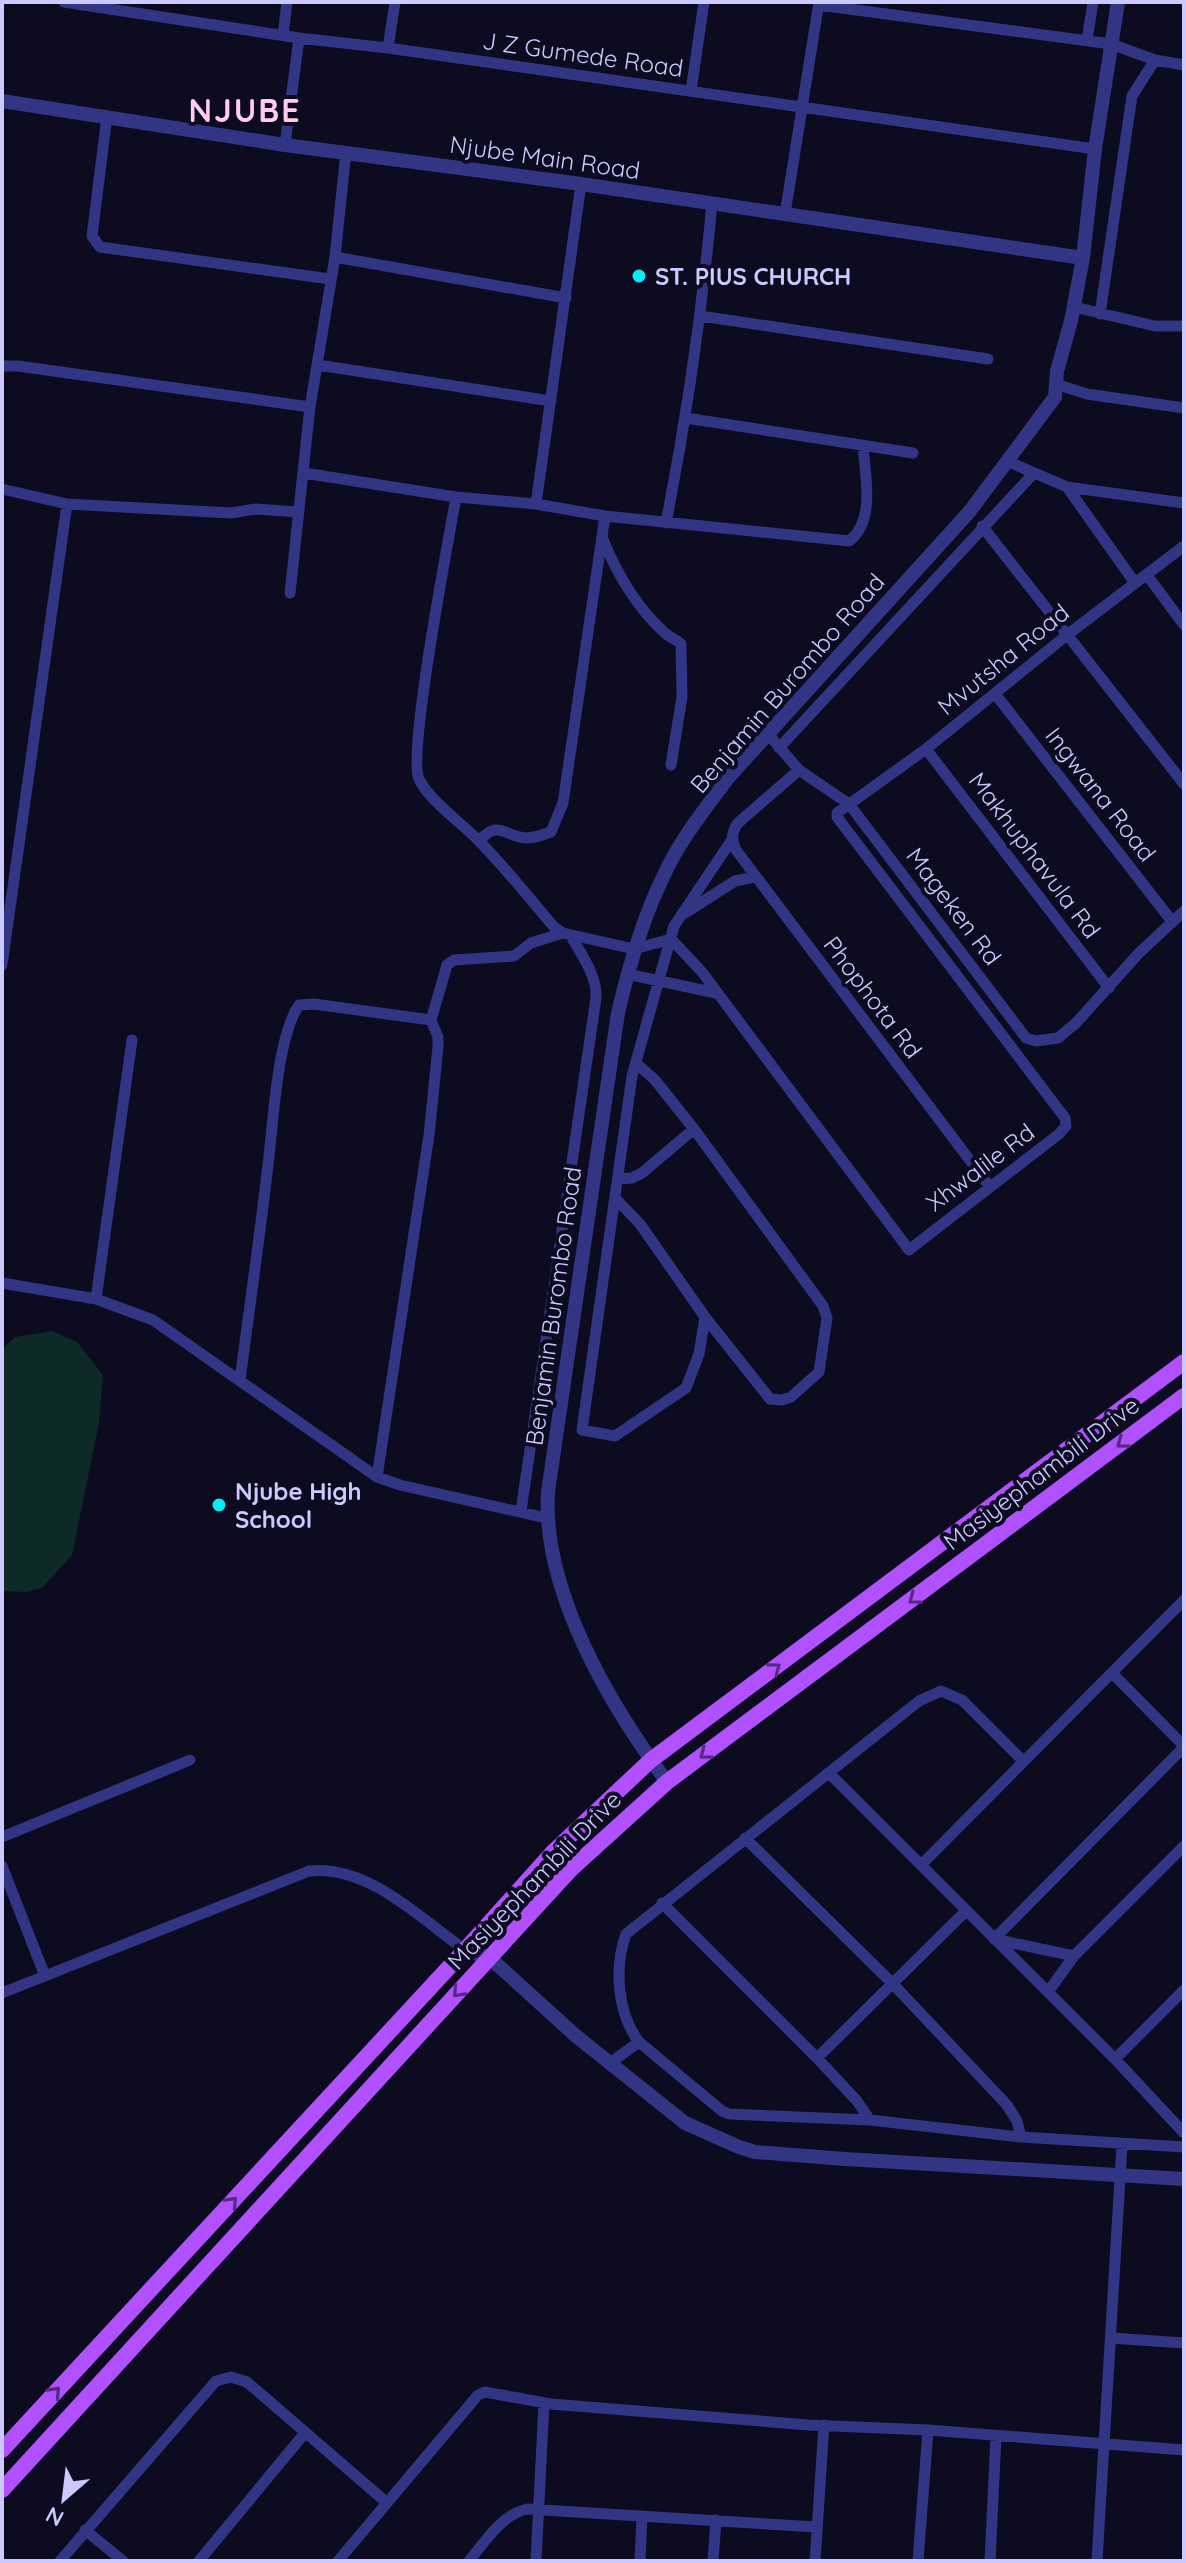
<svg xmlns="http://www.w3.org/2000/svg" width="1186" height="2563" viewBox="0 0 1186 2563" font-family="Quicksand,sans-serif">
	<rect width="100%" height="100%" fill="#0d0b20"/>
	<path fill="#0d2a27" d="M 52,1331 L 77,1342 L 103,1375 L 99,1423 L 72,1555 L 42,1588 L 26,1592 L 2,1591 L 2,1350 L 15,1337 Z"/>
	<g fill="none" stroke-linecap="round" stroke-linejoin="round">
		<path stroke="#313583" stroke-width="11" d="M 64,2 L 299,38 L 388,48 L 1095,149
			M 819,5 L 1111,44 L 1155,60 L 1184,65
			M 283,35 L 287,2
			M 1087,40 L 1093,2
			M 388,48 L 395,2
			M 691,91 L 704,2
			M 107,116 L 92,236 L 100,247 L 330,279
			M 285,145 L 299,38
			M 785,214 L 819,2
			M 335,257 L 566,298
			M 1074,307 L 1155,326 L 1184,326
			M 1100,314 L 1132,96 L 1155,60
			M 701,316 L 988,359
			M 318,365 L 551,401
			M 2,366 L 18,366 L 310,407
			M 1056,393 L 1059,385 L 1087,394 L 1184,408
			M 686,418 L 913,453
			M 1009,462 L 1067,487 L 1184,503
			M 304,473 L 456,497 L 536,504 L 605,516 L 849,541 C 876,521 865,475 863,446
			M 1067,487 L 1135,583
			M 2,489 L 67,504 L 231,513 L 256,509 L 298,512
			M 456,497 C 449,538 407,754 419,779 C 429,800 461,823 478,840 C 505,867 529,898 554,927 L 563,933 L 634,949 L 671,939
			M 536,504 L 581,184
			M 666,523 C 687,416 702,311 712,203
			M 982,526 L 1184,784
			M 602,537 C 616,572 636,607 665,633 C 670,638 676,639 681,644 L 682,697 L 671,765
			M 1147,575 L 1184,625
			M 290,593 L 310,407 L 335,257 L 346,152
			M 996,695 L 1171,920
			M 768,734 L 799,770 L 849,804 L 1026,1038 L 1036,1041 L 1058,1038 L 1076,1023 L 1139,953 L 1184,911
			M 779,748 L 1033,474
			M 926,749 L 1109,988
			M 799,770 L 738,823 C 731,833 731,839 736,850 L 990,1187
			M 479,841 C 499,819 503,836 526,838 C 534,838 543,835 551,832 L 563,803 L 605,516
			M 685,913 L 735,881 L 755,877
			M 671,939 L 702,972 L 909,1250 L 914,1246 L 1059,1134 L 1066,1126 L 1065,1118 L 837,817 L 837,813 L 926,749 L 1067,635 L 1184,546
			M 2,965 L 67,504
			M 627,974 L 716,993
			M 618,1179 L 632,1178 L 642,1173 L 694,1129
			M 615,1198 L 640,1224 L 705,1317 L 770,1399 L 782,1400 L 791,1397 L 819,1372 L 827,1318 L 823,1306 L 694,1129 L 655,1080 L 636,1063
			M 2,1283 L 96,1299 L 153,1320 L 377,1477 L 400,1485 L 546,1518
			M 96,1299 L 132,1040
			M 705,1317 L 699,1354 L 686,1388 L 615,1436 L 582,1430 L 632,1076 L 674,926 L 731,841
			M 240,1380 C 249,1311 259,1242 267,1173 C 273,1131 276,1038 299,1005 L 314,1004 L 431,1020
			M 377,1477 L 429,1135 L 438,1047 L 438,1037 L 431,1020 L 447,965 L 454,960 L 514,956 L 531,943 L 563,933
			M 521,1511 L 596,998 C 597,975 582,956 571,936
			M 1112,1673 L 1184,1746
			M 829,1773 L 1115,2059 L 1184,2133
			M 2,1837 L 190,1760
			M 745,1838 L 893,1984 L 1007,2105 L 1017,2121 L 1021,2137
			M 921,1865 L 1184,1600
			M 2,1866 L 45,1976
			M 662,1903 L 817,2058 L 857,2101 L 870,2120
			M 994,1939 L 1184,1747
			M 994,1939 L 1074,1956
			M 1048,1992 L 1074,1956 L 1184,1846
			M 2,1993 L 309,1871 C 367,1864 420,1918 465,1950
			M 639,2042 L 722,2111 L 729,2114 L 870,2120 L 1021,2137 L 1184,2147
			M 817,2058 L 966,1911
			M 1115,2059 L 1184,1990
			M 610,2063 L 639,2042 C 617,2013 614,1967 626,1934 L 919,1701 L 941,1691 L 962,1700 L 1023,1761
			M 1111,2338 L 1184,2343
			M 85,2530 L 123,2561
			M 60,2561 L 216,2381 L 231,2377 L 247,2382 L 386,2502
			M 199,2561 L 304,2434
			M 338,2561 L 478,2395 L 485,2392 L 551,2404 L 809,2425 L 928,2430 L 1184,2450
			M 469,2561 C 485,2542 501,2515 527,2509 L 816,2527
			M 536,2561 L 544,2403
			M 640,2561 L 642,2516
			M 713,2561 L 716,2520
			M 815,2561 L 824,2425
			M 918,2561 L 928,2430
			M 990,2561 L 996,2437
			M 1097,2561 L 1122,2145"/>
		<path stroke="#313583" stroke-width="14" d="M 2,101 L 285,145 L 581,184 L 1083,258
			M 667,1782 C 610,1705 542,1591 548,1492 L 618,1013 C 629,966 642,920 663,877 C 679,841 705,809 728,778 L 970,511 L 1055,397 L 1057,371 L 1071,321 L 1083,258 L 1095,149 L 1118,2
			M 465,1950 L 490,1958 L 576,2036 L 685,2123 L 739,2147 L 755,2152 L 845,2159 L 1184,2179"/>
		<path stroke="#b050ff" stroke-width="16" d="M 2,2450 L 465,1950 L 553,1852 L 651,1760 L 1184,1362
			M 2,2490 L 571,1869 L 667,1782 L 1184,1396"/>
	</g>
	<defs><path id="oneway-chevron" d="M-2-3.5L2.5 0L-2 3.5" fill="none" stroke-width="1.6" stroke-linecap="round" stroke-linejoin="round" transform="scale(2)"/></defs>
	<g stroke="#562a84">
		<use href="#oneway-chevron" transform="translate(1122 1443) rotate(143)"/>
		<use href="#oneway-chevron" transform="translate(914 1599) rotate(143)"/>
		<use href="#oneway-chevron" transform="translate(775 1668) rotate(-37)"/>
		<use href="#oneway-chevron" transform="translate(705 1754) rotate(143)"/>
		<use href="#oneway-chevron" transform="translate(458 1992) rotate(133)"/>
		<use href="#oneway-chevron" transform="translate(232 2202) rotate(-47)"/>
		<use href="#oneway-chevron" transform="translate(55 2392) rotate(-47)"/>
	</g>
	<g fill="#00eff4" stroke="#0d0b20" stroke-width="3">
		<circle cx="639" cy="276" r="8"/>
		<circle cx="219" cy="1505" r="8"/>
	</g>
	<g text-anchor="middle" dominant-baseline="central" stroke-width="8" stroke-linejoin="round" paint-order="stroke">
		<g font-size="24" fill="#ccc9ff" stroke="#0d0b20">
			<text transform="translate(583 54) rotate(8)">J Z Gumede Road</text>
			<text transform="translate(545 157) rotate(8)">Njube Main Road</text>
			<text transform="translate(1003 659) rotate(-39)">Mvutsha Road</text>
			<text transform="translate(787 683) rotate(-49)">Benjamin Burombo Road</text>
			<text transform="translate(1101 794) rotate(52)">Ingwana Road</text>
			<text transform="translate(1035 855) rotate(53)">Makhuphavula Rd</text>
			<text transform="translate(954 906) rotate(53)">Mageken Rd</text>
			<text transform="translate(873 997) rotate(53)">Phophota Rd</text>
			<text transform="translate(980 1167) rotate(-37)">Xhwalile Rd</text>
			<text transform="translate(553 1306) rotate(-82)">Benjamin Burombo Road</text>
			<text transform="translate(1041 1473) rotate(-37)">Masiyephambili Drive</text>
			<text transform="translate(534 1880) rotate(-46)">Masiyephambili Drive</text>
		</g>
		<g font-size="24" font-weight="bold" fill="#ccc9ff" stroke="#0d0b20" text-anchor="start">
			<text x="655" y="276">ST. PIUS CHURCH</text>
			<text x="235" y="1491">Njube High<tspan x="235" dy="28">School</tspan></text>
		</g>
		<g font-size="32" font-weight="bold" letter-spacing="2" fill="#ffcbf0" stroke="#0d0b20">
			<text x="245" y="110">NJUBE</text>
		</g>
	</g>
	<rect width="1186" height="2563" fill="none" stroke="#ccc9ff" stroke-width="8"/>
	<g transform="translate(64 2499) rotate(208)" stroke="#0d0b20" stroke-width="6" paint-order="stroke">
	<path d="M0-6L14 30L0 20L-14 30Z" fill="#ccc9ff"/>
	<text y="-12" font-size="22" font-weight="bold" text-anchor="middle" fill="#ccc9ff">N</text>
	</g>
</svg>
